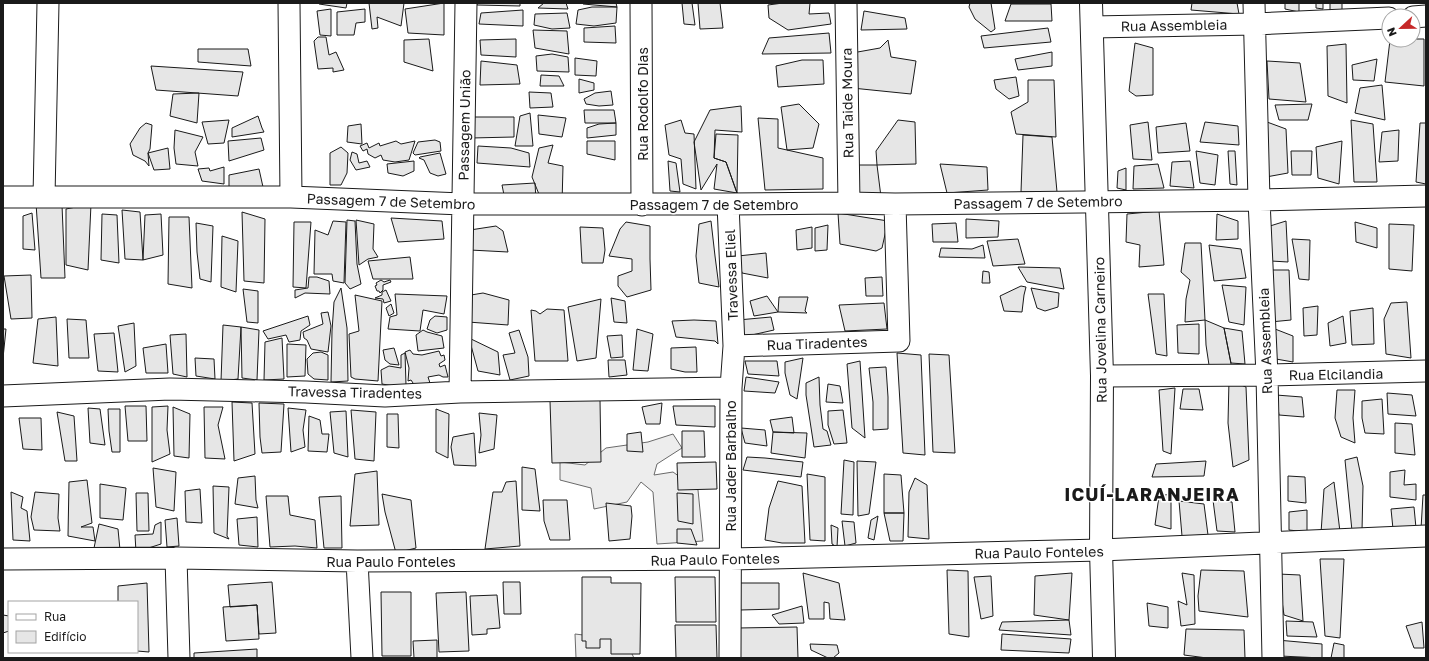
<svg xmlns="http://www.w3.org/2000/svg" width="1429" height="661" viewBox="0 0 1429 661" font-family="'Golos Text',sans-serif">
	<rect width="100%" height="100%" fill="#fff"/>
	<path fill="#ededed" stroke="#6a6a6a" d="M 673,434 L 682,448 L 657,464 L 654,475 L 673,472 L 698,490 L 703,541 L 657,544 L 653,492 L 641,482 L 627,502 L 594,509 L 591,488 L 560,480 L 560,462 L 585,465 L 606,448 L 648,442 Z
		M 575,634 L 625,640 L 634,658 L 576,658 Z"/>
	<path fill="#e6e6e6" stroke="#1a1a1a" d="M 319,3 L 347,3 L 346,8 L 319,4 Z
		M 369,3 L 404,3 L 401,26 L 377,17 L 378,28 L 372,29 Z
		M 444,3 L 444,35 L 408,33 L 405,9 Z
		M 477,3 L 520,3 L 520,6 L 477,5 Z
		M 544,3 L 566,3 L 568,9 L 538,8 Z
		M 583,3 L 616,3 L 617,7 L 583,4 Z
		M 682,3 L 692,3 L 695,25 L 684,24 Z
		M 698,3 L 720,3 L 723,28 L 700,29 Z
		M 783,3 L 810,3 L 809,14 L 829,13 L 831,24 L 788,30 L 769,18 L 768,5 Z
		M 970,3 L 991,3 L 995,29 L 991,32 L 975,19 L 969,7 Z
		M 1192,3 L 1237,3 L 1239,14 L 1191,10 Z
		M 1285,3 L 1299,3 L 1299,12 L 1285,9 Z
		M 1316,3 L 1323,3 L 1323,9 L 1316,8 Z
		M 1330,3 L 1342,3 L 1342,10 L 1330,10 Z
		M 1011,4 L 1051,4 L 1052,21 L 1005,21 Z
		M 592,7 L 617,7 L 616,23 L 594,26 L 576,24 L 578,10 Z
		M 331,9 L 331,36 L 320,35 L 317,11 Z
		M 365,9 L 365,22 L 356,23 L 354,35 L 337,35 L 337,12 Z
		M 523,10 L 523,26 L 479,24 L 481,13 Z
		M 864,11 L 905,18 L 907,29 L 861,30 Z
		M 567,13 L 570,28 L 552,29 L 534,25 L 535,14 Z
		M 615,26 L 616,43 L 584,42 L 584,28 Z
		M 1048,28 L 1051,42 L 984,48 L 981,36 Z
		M 533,30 L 567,31 L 569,54 L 535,48 Z
		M 829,33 L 831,53 L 762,54 L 769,38 Z
		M 318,37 L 326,37 L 329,55 L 336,52 L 344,70 L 333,72 L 333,68 L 318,69 L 314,41 Z
		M 429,39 L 433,71 L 404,62 L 404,40 Z
		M 516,39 L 516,57 L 481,55 L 480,40 Z
		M 1413,39 L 1424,39 L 1424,86 L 1385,82 L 1390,40 L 1413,40 Z
		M 888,40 L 891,57 L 916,61 L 911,94 L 852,88 L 852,53 L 880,48 Z
		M 1135,43 L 1153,48 L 1153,95 L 1136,96 L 1129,91 Z
		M 1346,44 L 1347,103 L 1328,96 L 1327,46 Z
		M 198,49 L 248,49 L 251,66 L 198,62 Z
		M 1052,52 L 1052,66 L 1018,70 L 1015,59 Z
		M 552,54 L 568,57 L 569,72 L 537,71 L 536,56 Z
		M 575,58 L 597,61 L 596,76 L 575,75 Z
		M 1377,59 L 1374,81 L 1353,80 L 1352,65 Z
		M 802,60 L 823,60 L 824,84 L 778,87 L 776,66 Z
		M 481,61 L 517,65 L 520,84 L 480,85 Z
		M 1267,61 L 1300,63 L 1306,102 L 1269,99 Z
		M 151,66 L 243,72 L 238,96 L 156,90 Z
		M 541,75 L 559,76 L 564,86 L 540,86 Z
		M 1016,77 L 1019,96 L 1009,99 L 996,89 L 994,80 Z
		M 579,79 L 594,83 L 594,90 L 579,93 Z
		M 1028,80 L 1054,80 L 1056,137 L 1016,134 L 1011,112 L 1028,102 Z
		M 1382,85 L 1385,120 L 1355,113 L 1360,88 Z
		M 611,91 L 613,105 L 599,106 L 586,104 L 584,99 L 595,93 Z
		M 529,92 L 551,93 L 553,107 L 530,108 Z
		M 199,93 L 197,123 L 170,116 L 173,94 Z
		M 799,104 L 819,124 L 813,148 L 787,150 L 781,107 Z
		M 1312,104 L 1308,120 L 1279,120 L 1275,105 Z
		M 741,106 L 742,132 L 715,130 L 714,158 L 726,162 L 737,193 L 714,189 L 717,164 L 701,190 L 694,142 L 710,110 Z
		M 584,110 L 614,110 L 616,123 L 585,123 Z
		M 530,113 L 533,146 L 515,146 L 520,116 Z
		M 538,115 L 566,118 L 562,137 L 539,134 Z
		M 258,116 L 262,128 L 264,132 L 232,137 L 232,128 Z
		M 472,117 L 514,117 L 514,137 L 471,138 Z
		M 758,118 L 778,119 L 778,148 L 823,158 L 823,189 L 765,190 Z
		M 229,120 L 224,143 L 208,144 L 202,122 Z
		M 681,120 L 685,133 L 694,134 L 696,189 L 683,184 L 681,159 L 669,155 L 665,125 Z
		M 898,120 L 915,122 L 916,164 L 877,165 L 876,151 Z
		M 1351,120 L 1373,124 L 1377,182 L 1354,182 Z
		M 1148,122 L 1152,160 L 1133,159 L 1130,125 Z
		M 1205,122 L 1238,126 L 1239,145 L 1200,142 Z
		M 1267,122 L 1286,129 L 1288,173 L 1266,177 Z
		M 146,123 L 152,125 L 150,149 L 148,153 L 149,166 L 145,161 L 133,155 L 130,144 L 140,128 Z
		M 616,123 L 616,135 L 587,138 L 587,128 L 599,124 Z
		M 1186,123 L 1190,151 L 1158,153 L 1156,127 Z
		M 1420,123 L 1426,123 L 1426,184 L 1416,182 Z
		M 361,124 L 362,144 L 347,142 L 348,126 Z
		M 175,130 L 203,137 L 195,152 L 198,166 L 176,164 L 174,148 Z
		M 1399,130 L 1398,161 L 1379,162 L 1382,132 Z
		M 716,134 L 738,135 L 737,193 L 726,162 L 714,158 Z
		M 1023,135 L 1052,137 L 1057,192 L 1021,192 Z
		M 261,138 L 264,150 L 229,161 L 228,141 Z
		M 435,140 L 440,142 L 441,151 L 415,155 L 413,153 L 418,142 Z
		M 396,141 L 401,144 L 415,141 L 409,160 L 395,162 L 383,160 L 381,155 L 375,158 L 368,154 L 367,149 L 363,151 L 360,146 L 367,143 L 369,148 L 379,143 L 380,146 Z
		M 587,141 L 615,141 L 615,160 L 587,154 Z
		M 1342,141 L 1339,184 L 1318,178 L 1316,147 Z
		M 553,145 L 548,163 L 563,166 L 562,204 L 543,204 L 532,177 L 539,148 Z
		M 478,146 L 511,148 L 529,153 L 530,167 L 477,163 Z
		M 341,147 L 348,153 L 347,173 L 341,185 L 330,185 L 330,153 Z
		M 168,148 L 170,169 L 154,170 L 148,153 Z
		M 1196,151 L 1218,155 L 1215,185 L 1200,183 Z
		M 1228,151 L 1235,151 L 1237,185 L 1230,184 Z
		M 1291,151 L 1312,151 L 1311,175 L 1292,175 Z
		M 352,152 L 357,154 L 359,163 L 367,161 L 370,167 L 356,170 L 350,160 Z
		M 440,153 L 446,174 L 438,176 L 430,173 L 424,160 L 419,158 L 420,157 Z
		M 414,161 L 414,171 L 403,176 L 388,173 L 387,164 Z
		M 668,161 L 676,163 L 680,192 L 670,191 Z
		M 1190,161 L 1194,188 L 1170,186 L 1172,162 Z
		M 940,164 L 987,167 L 988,190 L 947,193 Z
		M 1158,164 L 1164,188 L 1133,189 L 1134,166 Z
		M 855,165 L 877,165 L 881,197 L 858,193 Z
		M 224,167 L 224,184 L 202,181 L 198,169 L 209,168 L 210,171 Z
		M 1126,168 L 1126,190 L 1117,188 L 1118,171 Z
		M 259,169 L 263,187 L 229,190 L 229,175 Z
		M 535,183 L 536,201 L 505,200 L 502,185 Z
		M 36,203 L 62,205 L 65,278 L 41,278 Z
		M 91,204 L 88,270 L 66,265 L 66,209 Z
		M 122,210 L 140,212 L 143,260 L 125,259 Z
		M 1159,211 L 1164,265 L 1139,267 L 1140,245 L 1126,242 L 1127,214 Z
		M 242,212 L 265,219 L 264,283 L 244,281 Z
		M 32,213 L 35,250 L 23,249 L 23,216 Z
		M 838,213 L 888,221 L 882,248 L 876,251 L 840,244 Z
		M 102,214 L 117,215 L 119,263 L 101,260 Z
		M 161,214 L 163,255 L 143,260 L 145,215 Z
		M 1217,214 L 1238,221 L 1238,239 L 1216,240 Z
		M 169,217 L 189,217 L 192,288 L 168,284 Z
		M 391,218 L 442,221 L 444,239 L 398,242 Z
		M 966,219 L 999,221 L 998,237 L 966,238 Z
		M 347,220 L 355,221 L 357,264 L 361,284 L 350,289 L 345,283 Z
		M 356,220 L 374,224 L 373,249 L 378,257 L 368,259 L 359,265 Z
		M 333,221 L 346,222 L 344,283 L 333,281 L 332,274 L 314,274 L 315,230 L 328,235 Z
		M 711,221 L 715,256 L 719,287 L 699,283 L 696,256 L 699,224 Z
		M 1286,221 L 1288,262 L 1271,261 L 1270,226 Z
		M 294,222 L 311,222 L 306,288 L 293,287 Z
		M 626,222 L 650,226 L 650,259 L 651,290 L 627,297 L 618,286 L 618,276 L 632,271 L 632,259 L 609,256 L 620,229 Z
		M 1355,222 L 1377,228 L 1377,248 L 1356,242 Z
		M 196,223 L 213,226 L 211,282 L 200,279 L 197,252 Z
		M 956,223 L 958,242 L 933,242 L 932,224 Z
		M 1389,224 L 1414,225 L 1412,271 L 1389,269 Z
		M 828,225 L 827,250 L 815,251 L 815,228 Z
		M 496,226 L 503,231 L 508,252 L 470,250 L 470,230 Z
		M 580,227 L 603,228 L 605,250 L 603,263 L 582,263 Z
		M 812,227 L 812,248 L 797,250 L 796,230 Z
		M 222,236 L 238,241 L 236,292 L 221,287 Z
		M 1018,239 L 1025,264 L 993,266 L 987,241 Z
		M 1292,239 L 1310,240 L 1309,280 L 1299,279 Z
		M 1185,243 L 1201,243 L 1205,320 L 1185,322 L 1186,299 L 1190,280 L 1181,272 Z
		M 983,245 L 985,258 L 939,257 L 941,248 L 972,249 Z
		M 1209,245 L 1241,249 L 1246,278 L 1214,281 Z
		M 766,253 L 768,278 L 742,273 L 738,256 Z
		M 410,257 L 413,279 L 373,279 L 368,261 Z
		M 1018,267 L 1060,268 L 1064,289 L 1027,282 Z
		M 1266,270 L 1289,270 L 1291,320 L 1270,322 Z
		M 983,271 L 989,272 L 990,283 L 982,283 Z
		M 31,275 L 32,318 L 11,319 L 4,276 Z
		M 309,277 L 317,277 L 329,281 L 330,294 L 305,293 L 295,298 L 295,290 L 308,288 Z
		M 882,277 L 883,296 L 866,296 L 865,278 Z
		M 381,280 L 384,282 L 390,280 L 391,282 L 383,285 L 383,290 L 380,293 L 379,291 L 377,291 L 375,286 L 377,285 L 376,283 Z
		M 1222,285 L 1246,287 L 1244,325 L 1229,322 Z
		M 1021,286 L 1026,287 L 1024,295 L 1022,312 L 1004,311 L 1000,296 Z
		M 341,288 L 347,328 L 348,381 L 331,382 L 332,331 L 334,302 Z
		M 1031,288 L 1059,293 L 1058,307 L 1045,311 L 1037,308 Z
		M 243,289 L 258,291 L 258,323 L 247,322 Z
		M 386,290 L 391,301 L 384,303 L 383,299 L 375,298 L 382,295 L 382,292 Z
		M 483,293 L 509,300 L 508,325 L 468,322 L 471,295 Z
		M 395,294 L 447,296 L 444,314 L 423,310 L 420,331 L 388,329 L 390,317 L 397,315 Z
		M 1148,294 L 1164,294 L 1167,356 L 1156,354 Z
		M 355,295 L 382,301 L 378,381 L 355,379 L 351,377 L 349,334 L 359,331 Z
		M 767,296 L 778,312 L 754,316 L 750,301 Z
		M 779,297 L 808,297 L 805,311 L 807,313 L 778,312 Z
		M 611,298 L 625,301 L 627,323 L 614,322 Z
		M 601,299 L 596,358 L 577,361 L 568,307 Z
		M 1407,302 L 1411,358 L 1386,354 L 1384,319 L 1391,303 Z
		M 884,303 L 887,329 L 845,331 L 839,305 Z
		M 391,304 L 394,313 L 389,316 L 386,308 Z
		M 1318,306 L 1317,335 L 1304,336 L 1303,308 Z
		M 1373,308 L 1374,344 L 1352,345 L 1350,311 Z
		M 547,309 L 564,310 L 568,361 L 535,361 L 531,310 L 536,311 L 540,314 Z
		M 328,312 L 331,326 L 328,352 L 311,349 L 307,340 L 304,338 L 303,332 L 323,324 L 321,313 Z
		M 308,316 L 310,325 L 301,331 L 300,340 L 289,342 L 286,335 L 268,339 L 263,331 Z
		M 435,316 L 447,317 L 447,330 L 437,333 L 427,329 L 430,320 Z
		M 1343,316 L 1346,343 L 1330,346 L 1328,323 Z
		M 56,317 L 58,366 L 33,363 L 38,319 Z
		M 771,317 L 774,330 L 743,337 L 738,320 Z
		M 67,319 L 86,320 L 89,358 L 69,358 Z
		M 694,320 L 716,321 L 718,344 L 715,341 L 676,337 L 672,321 Z
		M 1205,320 L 1224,328 L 1232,369 L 1209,365 L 1206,345 Z
		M 134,323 L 136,366 L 125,372 L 118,326 Z
		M 1199,324 L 1199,354 L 1178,353 L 1177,325 Z
		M 223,325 L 241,327 L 238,379 L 221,381 Z
		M 241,327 L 259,330 L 257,380 L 242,378 Z
		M 1224,328 L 1242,331 L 1245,364 L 1231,363 Z
		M 3,329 L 6,329 L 3,358 Z
		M 637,329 L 653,334 L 648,371 L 633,370 Z
		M 1275,329 L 1293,336 L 1293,362 L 1276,359 Z
		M 423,330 L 427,332 L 442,336 L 444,348 L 418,351 L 416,335 Z
		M 519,330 L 528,357 L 529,376 L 510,380 L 503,355 L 515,353 L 509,333 Z
		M 114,333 L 118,372 L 98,371 L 94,334 Z
		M 186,334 L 187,377 L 173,374 L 170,335 Z
		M 622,335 L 623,357 L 611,358 L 607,336 Z
		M 282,338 L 284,379 L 264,380 L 265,342 Z
		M 469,338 L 498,352 L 500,375 L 478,371 Z
		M 166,344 L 168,373 L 146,373 L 143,348 Z
		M 287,344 L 306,345 L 305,376 L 287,377 Z
		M 696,347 L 697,372 L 685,372 L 671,369 L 671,348 Z
		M 394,348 L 399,365 L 390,364 L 385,360 L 383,350 Z
		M 410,350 L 413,354 L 422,355 L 439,351 L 441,356 L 444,355 L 445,360 L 439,364 L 440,367 L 445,365 L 448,377 L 443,377 L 439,375 L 428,377 L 430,383 L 415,386 L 411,380 L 408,381 L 409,368 L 405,352 Z
		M 321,352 L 328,355 L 328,380 L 314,379 L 308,374 L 307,359 L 313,353 Z
		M 405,353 L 406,385 L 394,386 L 382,384 L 381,370 L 389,366 L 401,368 L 401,355 Z
		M 897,353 L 921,355 L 925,455 L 903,453 Z
		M 929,354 L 949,355 L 955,453 L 933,452 Z
		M 195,358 L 214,359 L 215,379 L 196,376 Z
		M 803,358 L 797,399 L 790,395 L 785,373 L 785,362 Z
		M 608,360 L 625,360 L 627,375 L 609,377 Z
		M 745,361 L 777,361 L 779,376 L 748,374 Z
		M 860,361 L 865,438 L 852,428 L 847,364 Z
		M 886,367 L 888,397 L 888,429 L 873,430 L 873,402 L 869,368 Z
		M 746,377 L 779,382 L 775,393 L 744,391 Z
		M 819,377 L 820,405 L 823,429 L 827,431 L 831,445 L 814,447 L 806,395 L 806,383 Z
		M 1229,380 L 1246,387 L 1249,460 L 1233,467 L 1228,423 Z
		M 828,384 L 840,386 L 843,403 L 826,402 Z
		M 1175,388 L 1171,454 L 1163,451 L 1159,390 Z
		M 1183,389 L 1199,389 L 1203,410 L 1180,409 Z
		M 1337,390 L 1355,390 L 1353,418 L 1355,443 L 1341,437 L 1335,418 Z
		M 1387,393 L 1412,395 L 1416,416 L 1388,414 Z
		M 1276,395 L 1302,397 L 1304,417 L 1279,415 Z
		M 1382,399 L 1384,434 L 1365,433 L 1362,418 L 1362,401 Z
		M 600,400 L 601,462 L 552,463 L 550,401 Z
		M 232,402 L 252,403 L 255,454 L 234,461 Z
		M 259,403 L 284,404 L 281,452 L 262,453 L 260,437 Z
		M 662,403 L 660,424 L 646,424 L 642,407 Z
		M 125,406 L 146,406 L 147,441 L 128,441 Z
		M 168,406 L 167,430 L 170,454 L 152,462 L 152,407 Z
		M 673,406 L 715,406 L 715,427 L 676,425 Z
		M 173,407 L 190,414 L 189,458 L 174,456 Z
		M 204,407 L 223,407 L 218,425 L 225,459 L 205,458 Z
		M 88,408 L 100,409 L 105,445 L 90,443 Z
		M 288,408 L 306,410 L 303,430 L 305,447 L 291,452 Z
		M 108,409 L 120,409 L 120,452 L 112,452 L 109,431 Z
		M 436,409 L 449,414 L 448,458 L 436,452 Z
		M 351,410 L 376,412 L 374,461 L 355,459 Z
		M 843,410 L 847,443 L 834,444 L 828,425 L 828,411 Z
		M 346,411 L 348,457 L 334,453 L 330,412 Z
		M 57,412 L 74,416 L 77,461 L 65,461 Z
		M 479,413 L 497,415 L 494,449 L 479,453 L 481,435 Z
		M 387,414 L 398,414 L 399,448 L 387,447 Z
		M 309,416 L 320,420 L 322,434 L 329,434 L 327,452 L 308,451 Z
		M 792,417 L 794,433 L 773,432 L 770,420 Z
		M 19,418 L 41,418 L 42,450 L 23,449 Z
		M 1395,423 L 1412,424 L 1415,455 L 1395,453 Z
		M 741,428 L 765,430 L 767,446 L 745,443 Z
		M 682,431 L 704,431 L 705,457 L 682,457 Z
		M 641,432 L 643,452 L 627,451 L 627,434 Z
		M 773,432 L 807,433 L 805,458 L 771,453 Z
		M 474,433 L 476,466 L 454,465 L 451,447 L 453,437 Z
		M 747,457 L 765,458 L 803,462 L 801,477 L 743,470 Z
		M 1357,457 L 1363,486 L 1362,531 L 1352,531 L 1345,460 Z
		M 844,460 L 854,462 L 853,515 L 841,514 Z
		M 857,461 L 876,462 L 869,514 L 858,516 Z
		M 1206,461 L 1204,476 L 1152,477 L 1156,464 Z
		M 716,462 L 717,489 L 678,490 L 677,463 Z
		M 522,467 L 535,469 L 540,511 L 522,510 Z
		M 153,468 L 176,472 L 174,511 L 156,507 Z
		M 1405,470 L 1404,485 L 1416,484 L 1416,500 L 1390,497 L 1390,472 Z
		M 377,471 L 379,525 L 350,526 L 355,474 Z
		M 807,474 L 825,477 L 825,541 L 810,540 Z
		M 884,474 L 901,475 L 904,513 L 884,513 Z
		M 255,476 L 256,500 L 258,508 L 235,504 L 238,478 Z
		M 1288,476 L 1305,477 L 1306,503 L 1288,501 Z
		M 915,478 L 927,485 L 929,539 L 908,537 L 909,492 Z
		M 87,480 L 92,523 L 81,527 L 93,527 L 95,541 L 68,536 L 69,482 Z
		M 516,481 L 520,546 L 485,549 L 493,492 L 502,492 L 506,482 Z
		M 778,481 L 802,486 L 805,543 L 782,543 L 765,540 L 769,508 Z
		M 1334,482 L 1340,532 L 1321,533 L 1324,489 Z
		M 100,484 L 126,488 L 123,520 L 100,518 Z
		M 213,486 L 229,487 L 227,536 L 229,539 L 214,533 Z
		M 200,489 L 202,523 L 186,522 L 185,491 Z
		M 11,492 L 23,497 L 21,508 L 27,511 L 30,541 L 13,540 Z
		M 35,492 L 59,494 L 58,518 L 60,531 L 34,530 L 31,517 Z
		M 136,493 L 148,493 L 149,531 L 137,531 Z
		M 677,493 L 693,494 L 693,524 L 678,521 Z
		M 382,494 L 411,500 L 416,548 L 396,553 L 385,512 Z
		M 1171,494 L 1171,529 L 1155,525 L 1159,496 Z
		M 1423,495 L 1426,495 L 1426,529 L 1421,529 Z
		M 266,496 L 288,496 L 290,515 L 315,520 L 317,548 L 295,546 L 270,547 Z
		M 341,496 L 342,548 L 324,548 L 319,497 Z
		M 543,500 L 567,500 L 570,540 L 550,540 L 544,521 Z
		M 1213,500 L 1232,502 L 1235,532 L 1217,531 Z
		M 1179,501 L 1204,504 L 1208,535 L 1182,536 Z
		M 606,503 L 631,506 L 632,516 L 630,539 L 609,541 Z
		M 1414,507 L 1416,528 L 1393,529 L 1391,509 Z
		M 1307,510 L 1307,532 L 1289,530 L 1289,512 Z
		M 884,513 L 904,513 L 903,541 L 890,541 Z
		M 878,516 L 874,540 L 868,538 L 871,520 Z
		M 257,517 L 258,547 L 239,545 L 237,519 Z
		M 177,518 L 179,546 L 167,547 L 165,520 Z
		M 842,521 L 854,522 L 856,543 L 845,546 Z
		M 161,522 L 161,544 L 136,552 L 135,535 L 153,534 L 155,525 Z
		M 99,524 L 118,529 L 120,550 L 94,548 Z
		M 831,525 L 838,528 L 837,547 L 832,544 Z
		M 677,529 L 691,529 L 697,545 L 677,543 Z
		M 1320,559 L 1344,559 L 1340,638 L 1325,636 Z
		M 947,570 L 968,571 L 969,637 L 949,634 Z
		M 1201,570 L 1244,571 L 1248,617 L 1199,611 L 1198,596 Z
		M 803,573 L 839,583 L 845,620 L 830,619 L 829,603 L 824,602 L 824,619 L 809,619 Z
		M 1072,573 L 1069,620 L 1034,615 L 1035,576 Z
		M 1182,573 L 1194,575 L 1195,624 L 1181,626 L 1178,601 L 1187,605 Z
		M 1278,574 L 1300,575 L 1303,621 L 1284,615 Z
		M 991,576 L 993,616 L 981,619 L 974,577 Z
		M 582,577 L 611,577 L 611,583 L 641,583 L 640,654 L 611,654 L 611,639 L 600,639 L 600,648 L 586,648 L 586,641 L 582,641 Z
		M 675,577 L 715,577 L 716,622 L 676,622 Z
		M 272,582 L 276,633 L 259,634 L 257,605 L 230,607 L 228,585 Z
		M 503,582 L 520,582 L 521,614 L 504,614 Z
		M 147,583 L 149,652 L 137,651 L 137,602 L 118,602 L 118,586 Z
		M 740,583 L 779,583 L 779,609 L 740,610 Z
		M 381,592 L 411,592 L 411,656 L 382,656 Z
		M 466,592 L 469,651 L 439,652 L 436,593 Z
		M 497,595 L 500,628 L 487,629 L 487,634 L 472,635 L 470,596 Z
		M 1147,603 L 1168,607 L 1168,628 L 1149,626 Z
		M 257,605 L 259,639 L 226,641 L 223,607 Z
		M 802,606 L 804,623 L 779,624 L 772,615 Z
		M 3,615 L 9,616 L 9,631 L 3,633 Z
		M 1069,620 L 1071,635 L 999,630 L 1002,622 Z
		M 1286,621 L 1313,622 L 1317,637 L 1287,636 Z
		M 1422,622 L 1424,648 L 1414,648 L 1406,626 Z
		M 675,625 L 716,625 L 717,658 L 676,658 Z
		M 797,627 L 798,658 L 739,658 L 738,628 Z
		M 1186,629 L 1244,630 L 1245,658 L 1207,658 L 1184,655 Z
		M 1002,634 L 1071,639 L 1069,653 L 1001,650 Z
		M 437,640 L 437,658 L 414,658 L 413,641 Z
		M 1277,640 L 1322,644 L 1322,658 L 1280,656 Z
		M 1334,643 L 1344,645 L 1344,658 L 1331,658 Z
		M 810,644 L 837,645 L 839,653 L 833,658 L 828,658 L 811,650 Z
		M 257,649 L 257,658 L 194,658 L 194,653 Z"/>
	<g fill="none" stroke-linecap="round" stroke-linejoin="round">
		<g stroke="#1a1a1a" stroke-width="23">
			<path id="street" d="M 289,3 L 291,197
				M 641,3 L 642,205
				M 846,3 L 849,203
				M 1254,3 L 1259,200 L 1267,375 L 1273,658
				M 1413,17 L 1426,16
				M 1092,27 L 1255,24 L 1389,18
				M 3,197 L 291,197 L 462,204 L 728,204 L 849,203 L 895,204 L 1259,200 L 1426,196
				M 44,197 L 48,3
				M 728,204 L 734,346 L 731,388 L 730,658
				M 734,346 L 899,341 L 895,204
				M 1102,376 L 1267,375 L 1426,371
				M 460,392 L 466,3
				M 3,396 L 170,389 L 306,392 L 385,396 L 460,392 L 731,388
				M 176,558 L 179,658
				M 3,559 L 176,558 L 357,561 L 730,559 L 1101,550 L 1426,536
				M 357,561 L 362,658"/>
		</g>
		<g stroke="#1a1a1a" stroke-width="24">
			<path id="secondary" d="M 1091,3 L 1102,376 L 1101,550 L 1104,658"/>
		</g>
		<use href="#street" stroke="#fff" stroke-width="21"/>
		<use href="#secondary" stroke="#fff" stroke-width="22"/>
	</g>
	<g text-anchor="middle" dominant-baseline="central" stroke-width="3" stroke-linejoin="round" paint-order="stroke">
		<g font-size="14" fill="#1a1a1a" stroke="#fff">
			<text transform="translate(1174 25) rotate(-1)">Rua Assembleia</text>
			<text transform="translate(847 103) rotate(-91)">Rua Taide Moura</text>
			<text transform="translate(642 104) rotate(-90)">Rua Rodolfo Dias</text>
			<text transform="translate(464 125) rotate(-89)">Passagem União</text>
			<text transform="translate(391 201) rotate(2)">Passagem 7 de Setembro</text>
			<text transform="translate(1038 202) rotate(-1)">Passagem 7 de Setembro</text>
			<text x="714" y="204">Passagem 7 de Setembro</text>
			<text transform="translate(731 275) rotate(-92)">Travessa Eliel</text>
			<text transform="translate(1100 330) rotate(-91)">Rua Jovelina Carneiro</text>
			<text transform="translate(1265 341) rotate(-92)">Rua Assembleia</text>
			<text transform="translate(817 343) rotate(-2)">Rua Tiradentes</text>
			<text transform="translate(1336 374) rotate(-1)">Rua Elcilandia</text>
			<text transform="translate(355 392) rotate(1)">Travessa Tiradentes</text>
			<text transform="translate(730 466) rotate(-90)">Rua Jader Barbalho</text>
			<text transform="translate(1039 552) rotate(-1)">Rua Paulo Fonteles</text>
			<text transform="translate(715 559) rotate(-1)">Rua Paulo Fonteles</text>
			<text x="391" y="561">Rua Paulo Fonteles</text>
		</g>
		<g font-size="18" font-weight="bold" letter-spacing="1" fill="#1a1a1a" stroke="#fff">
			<text x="1152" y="494">ICUÍ-LARANJEIRA</text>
		</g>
	</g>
	<rect width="1429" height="661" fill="none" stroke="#1a1a1a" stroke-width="8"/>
	<rect x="8" y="601" width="130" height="52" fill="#ffffff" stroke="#a3a3a3"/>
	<rect x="16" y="614" width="20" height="6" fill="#ffffff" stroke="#a3a3a3"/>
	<text x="44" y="621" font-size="12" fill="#1a1a1a">Rua</text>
	<rect x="16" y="631" width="20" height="12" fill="#e6e6e6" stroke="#a3a3a3"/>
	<text x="44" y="641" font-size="12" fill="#1a1a1a">Edifício</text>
	<g transform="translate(1401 28) rotate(248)"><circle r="19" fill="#ffffff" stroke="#a3a3a3"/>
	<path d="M0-3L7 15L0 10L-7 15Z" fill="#c62828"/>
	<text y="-6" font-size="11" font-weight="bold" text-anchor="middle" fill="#1a1a1a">N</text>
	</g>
</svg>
